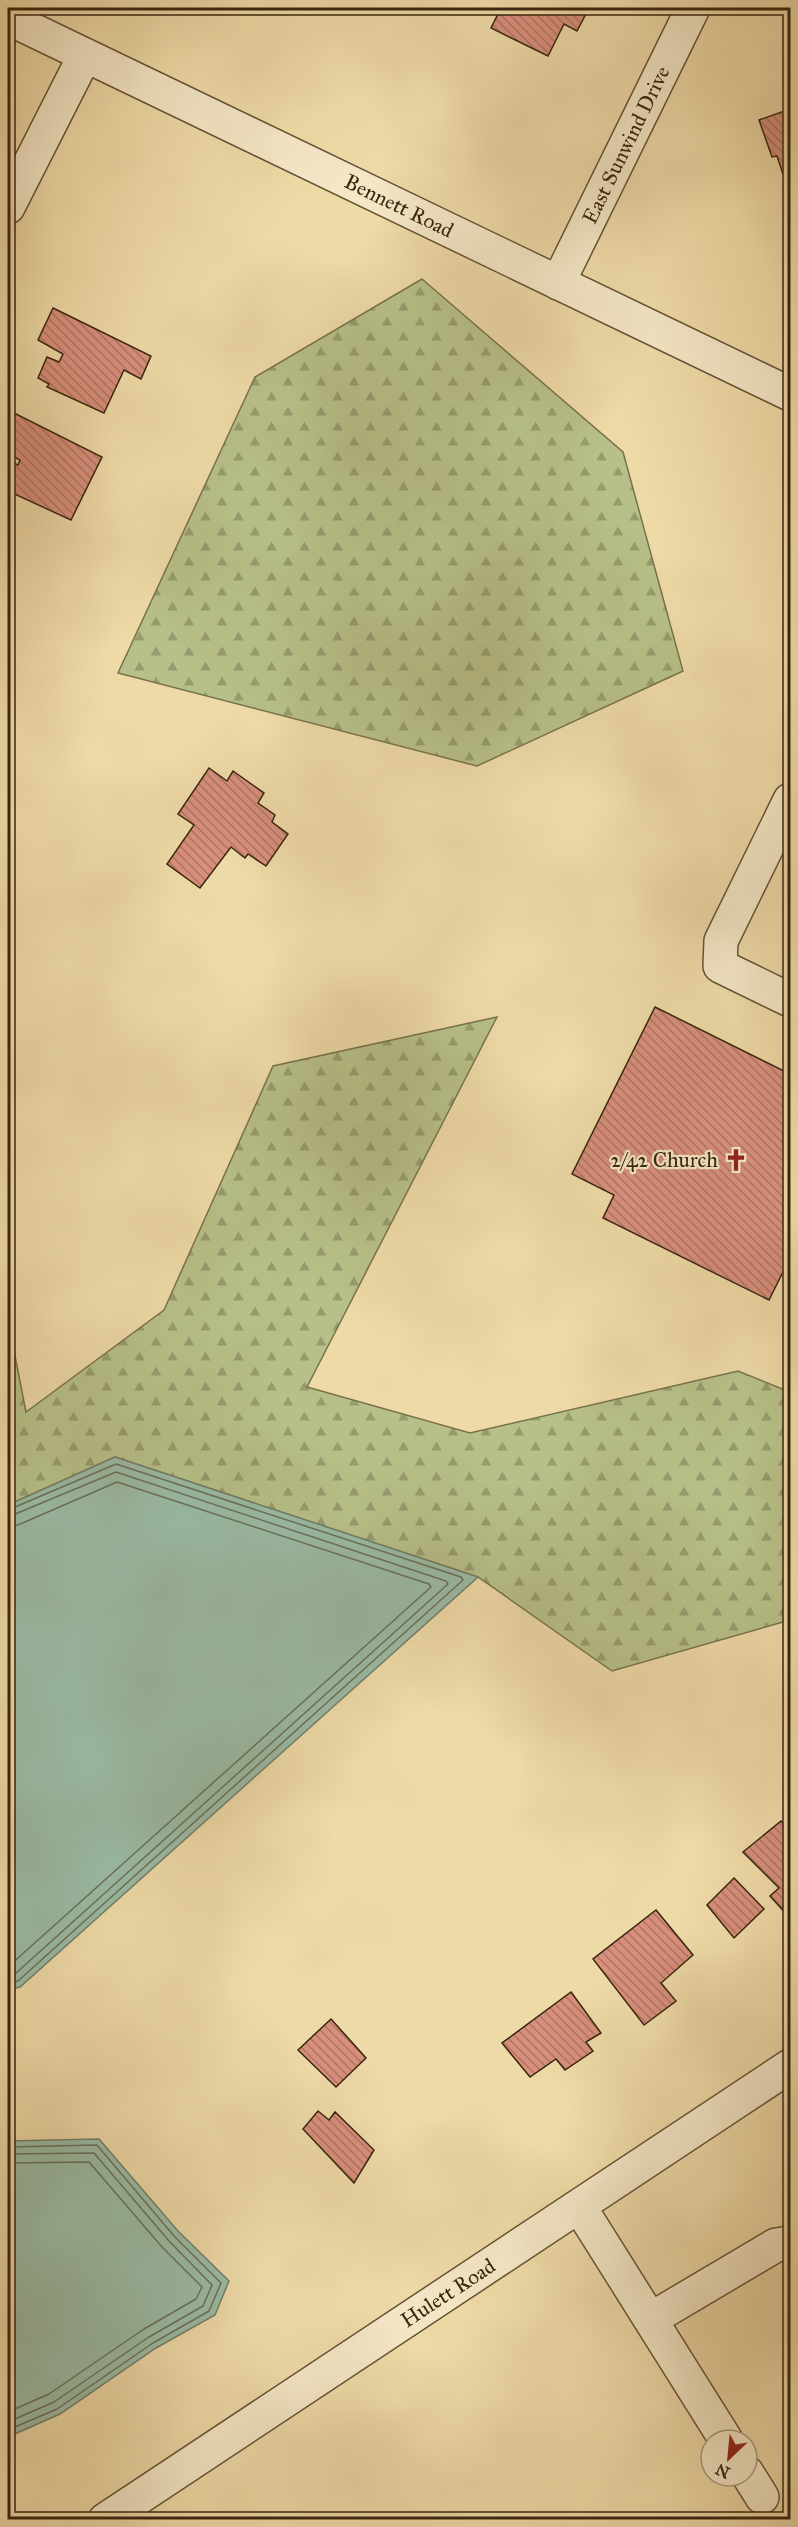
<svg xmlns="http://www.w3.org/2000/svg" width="798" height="2527" viewBox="0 0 798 2527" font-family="'IM FELL Great Primer',serif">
	<defs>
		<pattern id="forest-firs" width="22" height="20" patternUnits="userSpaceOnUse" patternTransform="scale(1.5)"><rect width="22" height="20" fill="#b7c088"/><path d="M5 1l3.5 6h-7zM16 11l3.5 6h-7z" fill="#969c6e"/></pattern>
		<pattern id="building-back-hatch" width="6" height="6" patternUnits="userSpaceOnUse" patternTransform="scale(1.5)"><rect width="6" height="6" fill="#d88f7c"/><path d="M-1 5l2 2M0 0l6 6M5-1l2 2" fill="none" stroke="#b07564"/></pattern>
	</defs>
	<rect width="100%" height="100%" fill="#eedaa7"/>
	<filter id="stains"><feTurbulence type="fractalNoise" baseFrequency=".00333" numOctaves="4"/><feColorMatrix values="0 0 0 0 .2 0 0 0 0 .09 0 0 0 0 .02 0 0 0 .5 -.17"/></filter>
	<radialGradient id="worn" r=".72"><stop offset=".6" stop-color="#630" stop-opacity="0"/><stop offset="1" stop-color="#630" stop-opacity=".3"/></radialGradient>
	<path fill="url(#forest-firs)" stroke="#78724c" stroke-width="1.5" d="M 422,279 L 623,452 L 683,671 L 477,766 L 118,673 L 255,377 Z
		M 497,1017 L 307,1387 L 470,1433 L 738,1371 L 790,1392 L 790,1620 L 612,1671 L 478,1577 L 115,1457 L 8,1505 L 8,1320 L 26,1412 L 164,1310 L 273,1066 Z"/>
	<path fill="#9abba5" stroke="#737f69" stroke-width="1.5" d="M 115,1457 L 478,1577 L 20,1987 L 8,1990 L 8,1505 Z
		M 99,2139 L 178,2231 L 229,2281 L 215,2315 L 156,2348 L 60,2414 L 8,2437 L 8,2141 Z"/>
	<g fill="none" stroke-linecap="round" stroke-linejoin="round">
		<path stroke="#69705a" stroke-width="1.5" d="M 8,1510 L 116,1464 L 461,1577 L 463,1580 L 18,1981 L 8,1984
			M 8,1517 L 116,1472 L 446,1581 L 448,1584 L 15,1974 L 8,1976
			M 8,1526 L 18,1525 L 117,1482 L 429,1584 L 431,1587 L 8,1967
			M 8,2147 L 97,2145 L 174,2236 L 221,2283 L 209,2311 L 153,2343 L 57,2409 L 8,2430
			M 8,2154 L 94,2153 L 169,2241 L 212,2285 L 203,2306 L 149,2337 L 54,2402 L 8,2422
			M 8,2163 L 89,2162 L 162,2247 L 202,2287 L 196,2299 L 144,2329 L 49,2394 L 8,2412"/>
	</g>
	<path fill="url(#building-back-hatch)" stroke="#38250f" stroke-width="1.5" d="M 501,8 L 589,8 L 577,31 L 564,24 L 548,56 L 491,28 Z
		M 790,109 L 790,172 L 783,174 L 777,156 L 772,157 L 759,120 Z
		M 53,308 L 151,356 L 141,379 L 124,370 L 104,413 L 47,387 L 49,384 L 38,378 L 47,357 L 59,362 L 63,354 L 38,340 Z
		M 10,411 L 102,457 L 71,520 L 8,491 L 8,465 L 9,461 L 18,465 L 20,460 L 8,454 Z
		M 209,768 L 227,781 L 233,771 L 264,793 L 258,803 L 275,815 L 272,822 L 288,834 L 266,866 L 248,854 L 245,858 L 231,847 L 200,888 L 167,864 L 194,825 L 178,814 Z
		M 655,1007 L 790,1074 L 790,1275 L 783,1272 L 769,1300 L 603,1218 L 614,1195 L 572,1174 Z
		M 781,1821 L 790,1831 L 790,1918 L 770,1896 L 779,1888 L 743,1852 Z
		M 734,1878 L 764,1909 L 734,1938 L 707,1905 Z
		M 656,1910 L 693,1955 L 661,1983 L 676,2001 L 644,2025 L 593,1959 Z
		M 571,1992 L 601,2033 L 586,2042 L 593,2051 L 565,2070 L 556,2059 L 530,2077 L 502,2043 Z
		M 331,2019 L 366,2058 L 336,2087 L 298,2050 Z
		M 318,2111 L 329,2120 L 335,2112 L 374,2150 L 354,2183 L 303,2129 Z"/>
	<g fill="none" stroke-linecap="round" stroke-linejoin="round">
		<g stroke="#665235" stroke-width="36">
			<path id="minor" d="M 8,18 L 790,394
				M 8,207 L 85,55
				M 558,283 L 693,8
				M 790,800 L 721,941 L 720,966 L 790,1000
				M 579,2206 L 726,2440
				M 651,2319 L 776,2245 L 790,2243
				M 747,2473 L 762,2497
				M 105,2520 L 790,2066"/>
		</g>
		<use href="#minor" stroke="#f4e7c6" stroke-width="33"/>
	</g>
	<defs>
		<g id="church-bare" transform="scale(1.8)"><path d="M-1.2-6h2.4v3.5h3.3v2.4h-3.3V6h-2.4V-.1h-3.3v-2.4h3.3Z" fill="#8f2418" stroke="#f4e7c6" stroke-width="2.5" paint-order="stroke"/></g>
	</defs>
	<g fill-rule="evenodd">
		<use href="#church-bare" x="736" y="1160"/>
	</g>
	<g text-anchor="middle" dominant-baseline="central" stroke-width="4.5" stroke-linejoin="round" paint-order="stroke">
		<g font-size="21" fill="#38250f" stroke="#f4e7c6">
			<text transform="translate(626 145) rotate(-64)">East Sunwind Drive</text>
			<text transform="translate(399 206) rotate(26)">Bennett Road</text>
			<text transform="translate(448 2293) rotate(-33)">Hulett Road</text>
		</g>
		<g font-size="21" fill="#38250f" stroke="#f4e7c6" text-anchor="end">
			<text x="718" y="1160">2/42 Church</text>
		</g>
	</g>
	<rect width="798" height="2527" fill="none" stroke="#eedaa7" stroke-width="30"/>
	<rect x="9" y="9" width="780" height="2509" fill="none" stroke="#38250f" stroke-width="3"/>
	<rect x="15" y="15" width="768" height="2497" fill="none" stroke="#38250f" stroke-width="1.5"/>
	<g transform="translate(729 2458) rotate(206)"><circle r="28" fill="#f4e7c6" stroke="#a9997d" stroke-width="1.5"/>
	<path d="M0-4.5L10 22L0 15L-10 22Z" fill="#8f2418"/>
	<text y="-9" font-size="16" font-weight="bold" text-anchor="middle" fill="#38250f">N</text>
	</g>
	<rect width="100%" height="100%" filter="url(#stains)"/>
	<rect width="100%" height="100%" fill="url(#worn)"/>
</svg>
